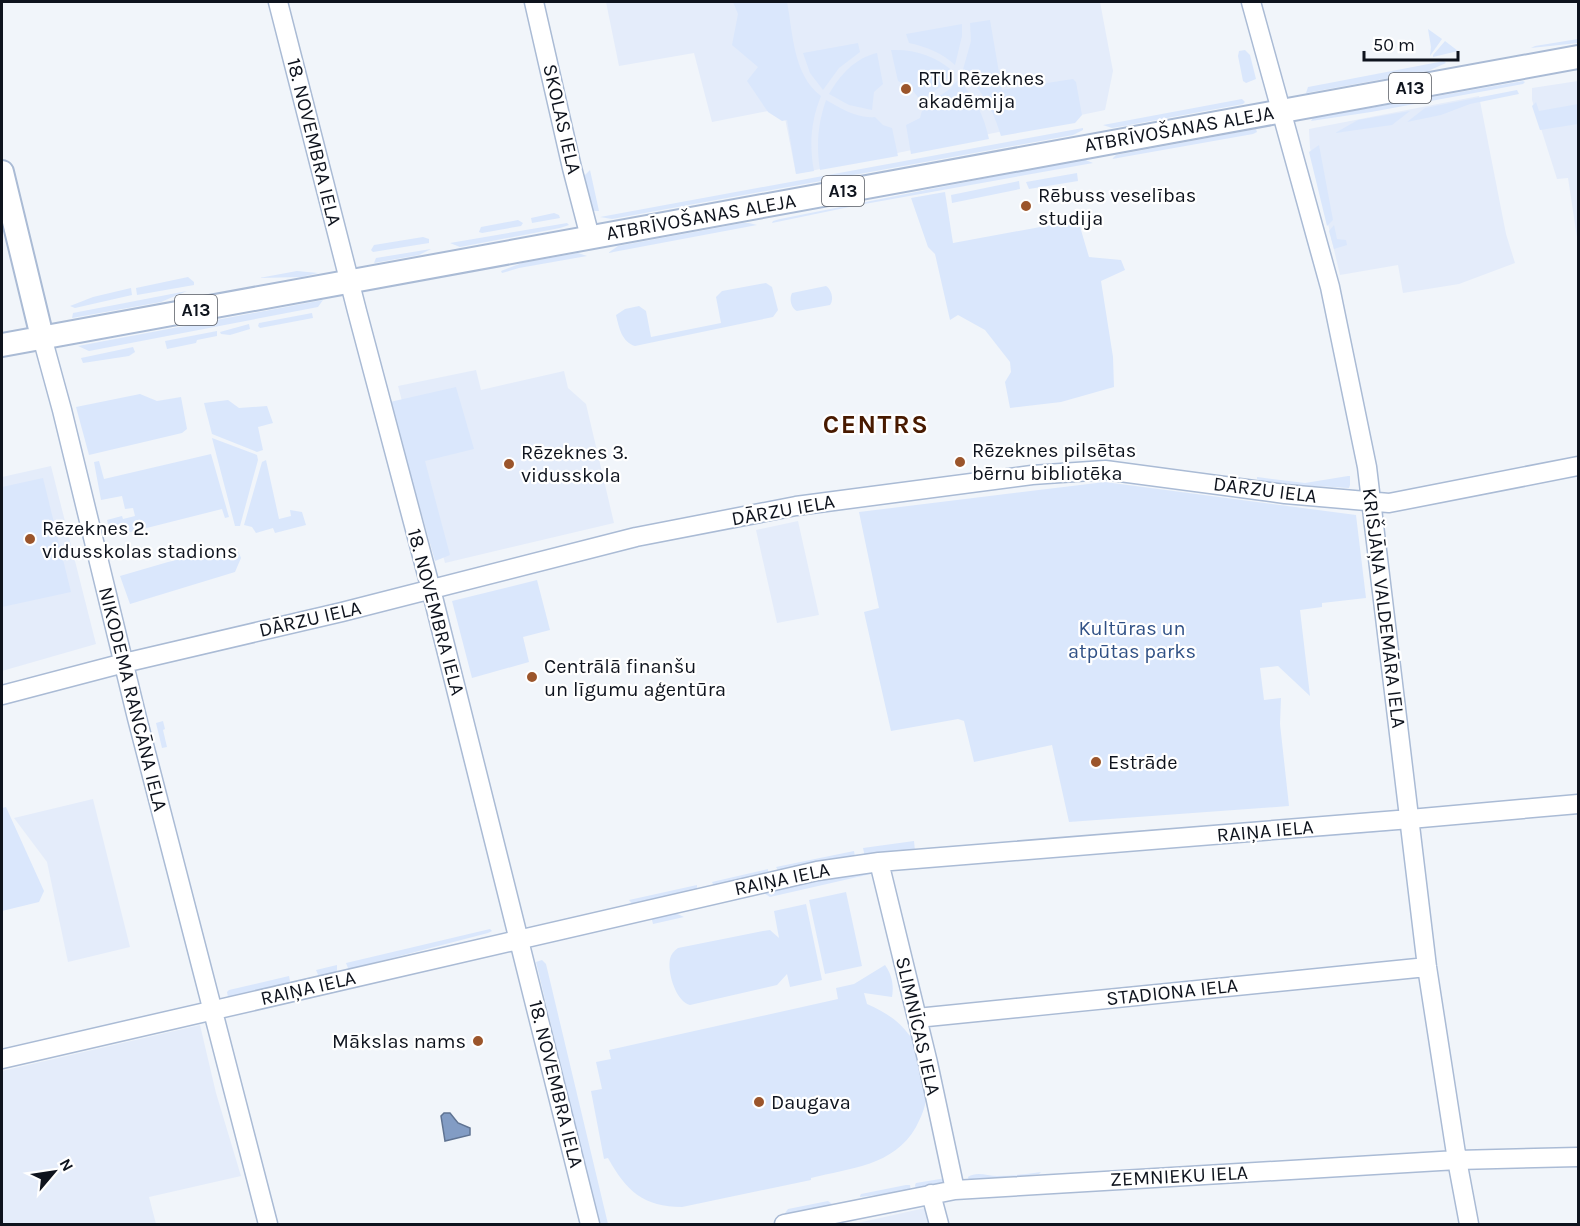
<svg xmlns="http://www.w3.org/2000/svg" width="1580" height="1226" viewBox="0 0 1580 1226" font-family="Karla,sans-serif">
	<rect width="100%" height="100%" fill="#f1f5fa"/>
	<path fill="#e4ecfa" d="M 606,2 L 1100,2 L 1113,71 L 1105,110 L 796,174 L 783,108 L 712,122 L 694,53 L 619,66 Z
		M 1578,81 L 1578,244 L 1568,178 L 1557,179 L 1532,100 L 1532,88 Z
		M 1479,96 L 1506,234 L 1515,263 L 1459,284 L 1403,293 L 1398,265 L 1340,275 L 1310,148 L 1309,129 Z
		M 476,370 L 481,390 L 564,371 L 568,388 L 586,404 L 614,523 L 445,563 L 398,386 Z
		M 51,466 L 96,644 L 2,671 L 2,477 Z
		M 798,521 L 819,615 L 777,623 L 756,530 Z
		M 93,799 L 130,947 L 68,962 L 47,862 L 14,818 Z
		M 200,1025 L 216,1093 L 241,1176 L 149,1197 L 156,1224 L 2,1224 L 2,1071 Z
		M 925,1208 L 930,1224 L 853,1224 Z"/>
	<path fill="#dae7fc" d="M 733,2 L 787,2 C 793,33 793,75 821,96 C 811,121 809,144 814,171 L 796,174 L 787,120 L 782,121 L 768,112 L 747,81 L 758,67 L 732,45 L 738,14 Z
		M 990,20 L 1002,90 L 1073,79 L 1076,82 L 1082,115 L 1075,123 L 1001,136 C 994,112 982,88 962,73 L 971,41 L 970,23 Z
		M 962,24 L 962,36 L 955,65 C 942,53 927,47 909,43 L 906,34 Z
		M 1428,29 L 1442,39 L 1430,56 L 1431,47 Z
		M 1578,39 L 1578,43 L 1531,48 L 1535,46 Z
		M 1445,41 L 1458,51 L 1433,57 L 1433,55 Z
		M 858,43 L 860,52 L 839,68 L 823,90 L 810,73 L 803,53 Z
		M 891,50 C 915,49 935,56 953,71 L 940,87 L 921,101 L 910,87 L 898,81 Z
		M 1245,50 L 1250,55 L 1256,79 L 1246,83 L 1243,81 L 1238,56 L 1239,51 Z
		M 877,53 L 883,84 L 874,92 L 872,110 L 849,105 L 829,94 C 840,75 855,58 877,53 Z
		M 1444,61 L 1446,63 L 1428,71 L 1306,93 L 1308,87 L 1324,84 Z
		M 958,80 C 975,96 984,116 989,139 L 911,154 L 906,125 L 920,118 L 923,107 L 950,89 Z
		M 1523,81 L 1525,82 L 1523,84 L 1371,112 L 1311,121 L 1313,118 Z
		M 1517,90 L 1519,94 L 1514,95 L 1470,104 L 1441,115 L 1407,122 L 1425,108 Z
		M 1242,99 L 1245,102 L 1243,104 L 1124,126 L 1112,128 L 1103,125 Z
		M 826,100 C 840,108 858,119 875,117 L 883,125 L 892,128 L 898,156 L 820,170 C 816,144 818,124 826,100 Z
		M 1536,102 L 1539,111 L 1578,104 L 1578,124 L 1540,130 L 1532,106 Z
		M 1410,111 L 1392,125 L 1335,133 L 1358,120 Z
		M 1083,128 L 1083,130 L 1073,135 L 612,219 L 600,217 Z
		M 1256,129 L 1257,132 L 1253,134 L 1112,159 L 1116,155 Z
		M 1319,145 L 1333,220 L 1327,226 L 1309,152 Z
		M 1083,159 L 1093,163 L 859,205 L 772,223 L 773,221 L 780,219 Z
		M 590,170 L 599,211 L 594,211 L 592,208 L 584,176 Z
		M 1077,173 L 1078,181 L 1029,189 L 1026,182 Z
		M 1019,181 L 1020,189 L 952,203 L 951,195 Z
		M 945,192 L 953,243 L 1078,220 L 1089,257 L 1121,260 L 1125,270 L 1101,281 L 1113,357 L 1114,387 L 1061,402 L 1010,408 L 1005,382 L 1011,372 L 1010,362 L 985,330 L 958,315 L 950,320 L 935,254 L 928,247 L 911,198 Z
		M 554,213 L 559,215 L 560,218 L 532,223 L 531,218 Z
		M 518,220 L 523,223 L 521,226 L 482,233 L 479,232 L 481,227 Z
		M 567,223 L 569,225 L 560,228 L 460,247 L 450,243 Z
		M 743,223 L 749,223 L 757,225 L 608,253 L 618,246 Z
		M 1334,225 L 1337,239 L 1346,240 L 1347,245 L 1334,249 L 1329,231 Z
		M 423,237 L 429,239 L 429,243 L 373,252 L 371,250 L 374,245 Z
		M 431,249 L 419,255 L 374,263 L 376,258 Z
		M 578,253 L 587,256 L 519,268 L 502,273 L 501,271 L 522,263 Z
		M 297,271 L 318,273 L 301,277 L 259,278 Z
		M 188,277 L 194,282 L 194,285 L 137,295 L 136,288 Z
		M 766,283 L 772,287 L 778,310 L 773,317 L 635,346 C 622,342 619,328 616,315 L 625,309 L 639,306 L 646,311 L 651,337 L 721,323 L 716,297 L 722,291 Z
		M 826,286 C 832,290 834,300 830,305 L 797,311 C 791,308 789,299 792,293 Z
		M 131,288 L 132,295 L 75,308 L 70,306 L 93,297 Z
		M 187,291 L 161,302 L 72,318 L 73,313 Z
		M 323,300 L 318,307 L 89,351 L 78,346 Z
		M 312,313 L 313,318 L 260,328 L 258,326 L 259,323 Z
		M 249,324 L 250,329 L 230,335 L 221,334 L 220,332 Z
		M 217,331 L 217,336 L 197,340 L 196,343 L 167,349 L 165,341 Z
		M 133,347 L 135,352 L 129,356 L 83,363 L 81,358 Z
		M 456,387 L 474,449 L 425,461 L 450,555 L 435,561 L 390,402 Z
		M 140,394 L 157,401 L 181,397 L 187,429 L 182,433 L 89,455 L 76,407 Z
		M 228,400 L 239,408 L 267,406 L 273,423 L 258,427 L 263,450 L 257,452 L 212,434 L 204,403 Z
		M 212,438 L 257,455 L 258,460 L 240,526 L 235,526 Z
		M 211,454 L 229,517 L 225,518 L 222,509 L 111,537 L 107,520 L 122,516 L 123,519 L 135,516 L 133,508 L 125,509 L 122,496 L 101,500 L 94,462 L 99,461 L 104,479 Z
		M 266,460 L 279,519 L 291,516 L 290,510 L 302,512 L 306,525 L 275,533 L 273,528 L 256,533 L 252,527 L 244,525 L 262,462 Z
		M 1348,476 L 1350,476 L 1350,485 L 1349,488 C 1319,486 1290,485 1261,481 L 1257,479 L 1257,477 L 1305,483 Z
		M 43,478 L 71,592 L 2,607 L 2,487 Z
		M 1105,482 L 1356,515 L 1366,598 L 1322,603 L 1322,607 L 1300,610 L 1310,696 L 1278,666 L 1260,668 L 1264,700 L 1281,698 L 1280,724 L 1289,806 L 1069,822 L 1052,745 L 974,762 L 964,721 L 958,719 L 891,731 L 864,612 L 879,608 L 859,512 Z
		M 236,546 L 241,558 L 235,572 L 130,604 L 120,576 L 168,562 Z
		M 537,580 L 550,630 L 523,637 L 529,662 L 472,678 L 452,601 Z
		M 163,721 L 165,729 L 163,730 L 167,747 L 162,748 L 156,723 Z
		M 6,807 L 44,891 L 39,902 L 2,911 L 2,808 Z
		M 1389,829 L 1391,831 L 1309,838 L 1309,835 Z
		M 914,841 L 915,851 L 865,857 L 863,848 Z
		M 854,851 L 855,857 L 778,870 L 776,867 Z
		M 768,869 L 768,872 L 714,886 L 712,882 Z
		M 872,870 L 875,873 L 770,897 L 761,891 L 761,889 Z
		M 697,885 L 697,889 L 632,904 L 629,900 Z
		M 846,892 L 862,966 L 825,974 L 809,900 Z
		M 806,904 L 822,980 L 790,987 L 787,974 L 777,985 L 690,1005 C 676,1002 667,972 670,959 C 671,954 674,951 678,948 L 763,931 L 770,930 L 779,938 L 774,911 Z
		M 671,911 L 684,917 L 653,924 L 651,916 Z
		M 490,929 L 492,931 L 488,933 L 350,969 L 348,968 L 346,963 Z
		M 542,960 L 546,964 L 608,1224 L 599,1224 L 536,962 Z
		M 337,965 L 337,972 L 319,977 L 316,970 Z
		M 885,965 C 892,975 894,985 892,997 L 864,993 L 867,1004 C 890,1014 903,1024 917,1046 C 920,1062 926,1081 926,1097 C 926,1107 920,1119 916,1127 C 894,1166 850,1168 811,1178 L 811,1180 L 682,1207 C 644,1207 626,1191 608,1158 L 604,1159 L 591,1091 L 602,1089 L 596,1062 L 611,1059 L 609,1050 L 838,999 L 836,988 L 854,984 Z
		M 289,976 L 290,981 L 288,984 L 228,997 L 227,992 L 229,990 Z
		M 1041,1172 L 1039,1174 L 969,1182 L 968,1177 C 977,1171 987,1176 997,1176 C 1012,1176 1027,1174 1041,1172 Z
		M 946,1178 L 944,1184 L 916,1190 L 915,1185 L 916,1183 Z
		M 906,1185 L 910,1185 L 911,1191 L 860,1197 L 860,1196 L 861,1194 Z
		M 828,1201 L 832,1204 L 787,1218 L 785,1213 L 788,1209 Z"/>
	<path fill="#829cc4" stroke="#5f7392" stroke-width="1.5" d="M 444,1113 L 450,1113 L 458,1123 L 470,1128 L 470,1135 L 445,1141 L 441,1116 Z"/>
	<g fill="none" stroke-linecap="round" stroke-linejoin="round">
		<g stroke="#aabbd5" stroke-width="21">
			<path id="minor" d="M 278,2 L 357,311 L 434,601 L 590,1224
				M 534,2 L 572,168 L 590,237
				M 1251,2 L 1330,287 L 1367,467 L 1427,967 L 1457,1160 L 1469,1224
				M 42,337 L 62,410 L 137,718 L 268,1224
				M 2,695 L 124,663 L 342,612 L 636,537 L 796,506 L 1032,475 L 1105,470 L 1285,494 L 1389,503 L 1578,466
				M 879,862 L 928,1063 L 955,1190
				M 917,1018 L 1427,967
				M 2,1059 L 817,871 L 879,862 L 1410,819 L 1578,804
				M 931,1194 L 939,1224
				M 784,1224 L 955,1190 L 1457,1160 L 1578,1157"/>
		</g>
		<g stroke="#aabbd5" stroke-width="26">
			<path id="major" d="M 2,172 L 42,337
				M 2,345 L 1578,57"/>
		</g>
		<use href="#minor" stroke="#fff" stroke-width="18"/>
		<use href="#major" stroke="#fff" stroke-width="22"/>
	</g>
	<g fill="#9b552b" stroke="#fff" stroke-width="2">
		<circle cx="906" cy="89" r="6"/>
		<circle cx="1026" cy="206" r="6"/>
		<circle cx="960" cy="462" r="6"/>
		<circle cx="509" cy="464" r="6"/>
		<circle cx="30" cy="539" r="6"/>
		<circle cx="532" cy="677" r="6"/>
		<circle cx="1096" cy="762" r="6"/>
		<circle cx="478" cy="1041" r="6"/>
		<circle cx="759" cy="1102" r="6"/>
	</g>
	<g text-anchor="middle" dominant-baseline="central" stroke-width="4.5" stroke-linejoin="round" paint-order="stroke">
		<g fill="#fff" stroke="#565a61" stroke-width="1.5">
			<rect x="1389" y="73" width="42" height="30" rx="4.5"/>
			<rect x="822" y="176" width="42" height="30" rx="4.5"/>
			<rect x="175" y="295" width="42" height="30" rx="4.5"/>
		</g>
		<g font-size="18" font-weight="bold" fill="#0e131d">
			<text x="1410" y="88">A13</text>
			<text x="843" y="191">A13</text>
			<text x="196" y="310">A13</text>
		</g>
		<g font-size="20" fill="#0e131d" stroke="#fff" text-anchor="start">
			<text x="918" y="78">RTU Rēzeknes<tspan x="918" dy="23">akadēmija</tspan></text>
			<text x="1038" y="195">Rēbuss veselības<tspan x="1038" dy="23">studija</tspan></text>
			<text x="972" y="450">Rēzeknes pilsētas<tspan x="972" dy="23">bērnu bibliotēka</tspan></text>
			<text x="521" y="452">Rēzeknes 3.<tspan x="521" dy="23">vidusskola</tspan></text>
			<text x="42" y="528">Rēzeknes 2.<tspan x="42" dy="23">vidusskolas stadions</tspan></text>
			<text x="544" y="666">Centrālā finanšu<tspan x="544" dy="23">un līgumu aģentūra</tspan></text>
			<text x="1108" y="762">Estrāde</text>
			<text x="466" y="1041" text-anchor="end">Mākslas nams</text>
			<text x="771" y="1102">Daugava</text>
		</g>
		<g font-size="20" fill="#0e131d" stroke="#fff">
			<text transform="translate(562 119) rotate(77)">SKOLAS IELA</text>
			<text transform="translate(1179 129) rotate(-10)">ATBRĪVOŠANAS ALEJA</text>
			<text transform="translate(314 142) rotate(76)">18. NOVEMBRA IELA</text>
			<text transform="translate(701 217) rotate(-10)">ATBRĪVOŠANAS ALEJA</text>
			<text transform="translate(1265 490) rotate(7)">DĀRZU IELA</text>
			<text transform="translate(783 510) rotate(-10)">DĀRZU IELA</text>
			<text transform="translate(1384 608) rotate(83)">KRIŠJĀŅA VALDEMĀRA IELA</text>
			<text transform="translate(436 612) rotate(75)">18. NOVEMBRA IELA</text>
			<text transform="translate(310 619) rotate(-13)">DĀRZU IELA</text>
			<text transform="translate(133 699) rotate(76)">NIKODEMA RANCĀNA IELA</text>
			<text transform="translate(1265 831) rotate(-5)">RAIŅA IELA</text>
			<text transform="translate(782 879) rotate(-12)">RAIŅA IELA</text>
			<text transform="translate(308 988) rotate(-13)">RAIŅA IELA</text>
			<text transform="translate(1172 992) rotate(-6)">STADIONA IELA</text>
			<text transform="translate(918 1026) rotate(77)">SLIMNĪCAS IELA</text>
			<text transform="translate(556 1084) rotate(76)">18. NOVEMBRA IELA</text>
			<text transform="translate(1179 1176) rotate(-3)">ZEMNIEKU IELA</text>
		</g>
		<g font-size="20" fill="#305186" stroke="#fff">
			<text x="1132" y="628">Kultūras un<tspan x="1132" dy="23">atpūtas parks</tspan></text>
		</g>
		<g font-size="26" font-weight="bold" letter-spacing="1.5" fill="#481a00" stroke="#fff">
			<text x="876" y="424">CENTRS</text>
		</g>
	</g>
	<rect width="1580" height="1226" fill="none" stroke="#0e131d" stroke-width="6"/>
	<g transform="translate(54 1172) rotate(61)" stroke="#ffffff" stroke-width="4.5" paint-order="stroke">
	<path d="M0-4.5L10 22L0 15L-10 22Z" fill="#0e131d"/>
	<text y="-9" font-size="16" font-weight="bold" text-anchor="middle" fill="#0e131d">N</text>
	</g>
	<path d="M1364 51v9h94v-9" fill="none" stroke="#0e131d" stroke-width="3"/>
	<text x="1373" y="51" font-size="18" fill="#0e131d" stroke="#ffffff" stroke-width="4.5" paint-order="stroke">50 m</text>
</svg>
